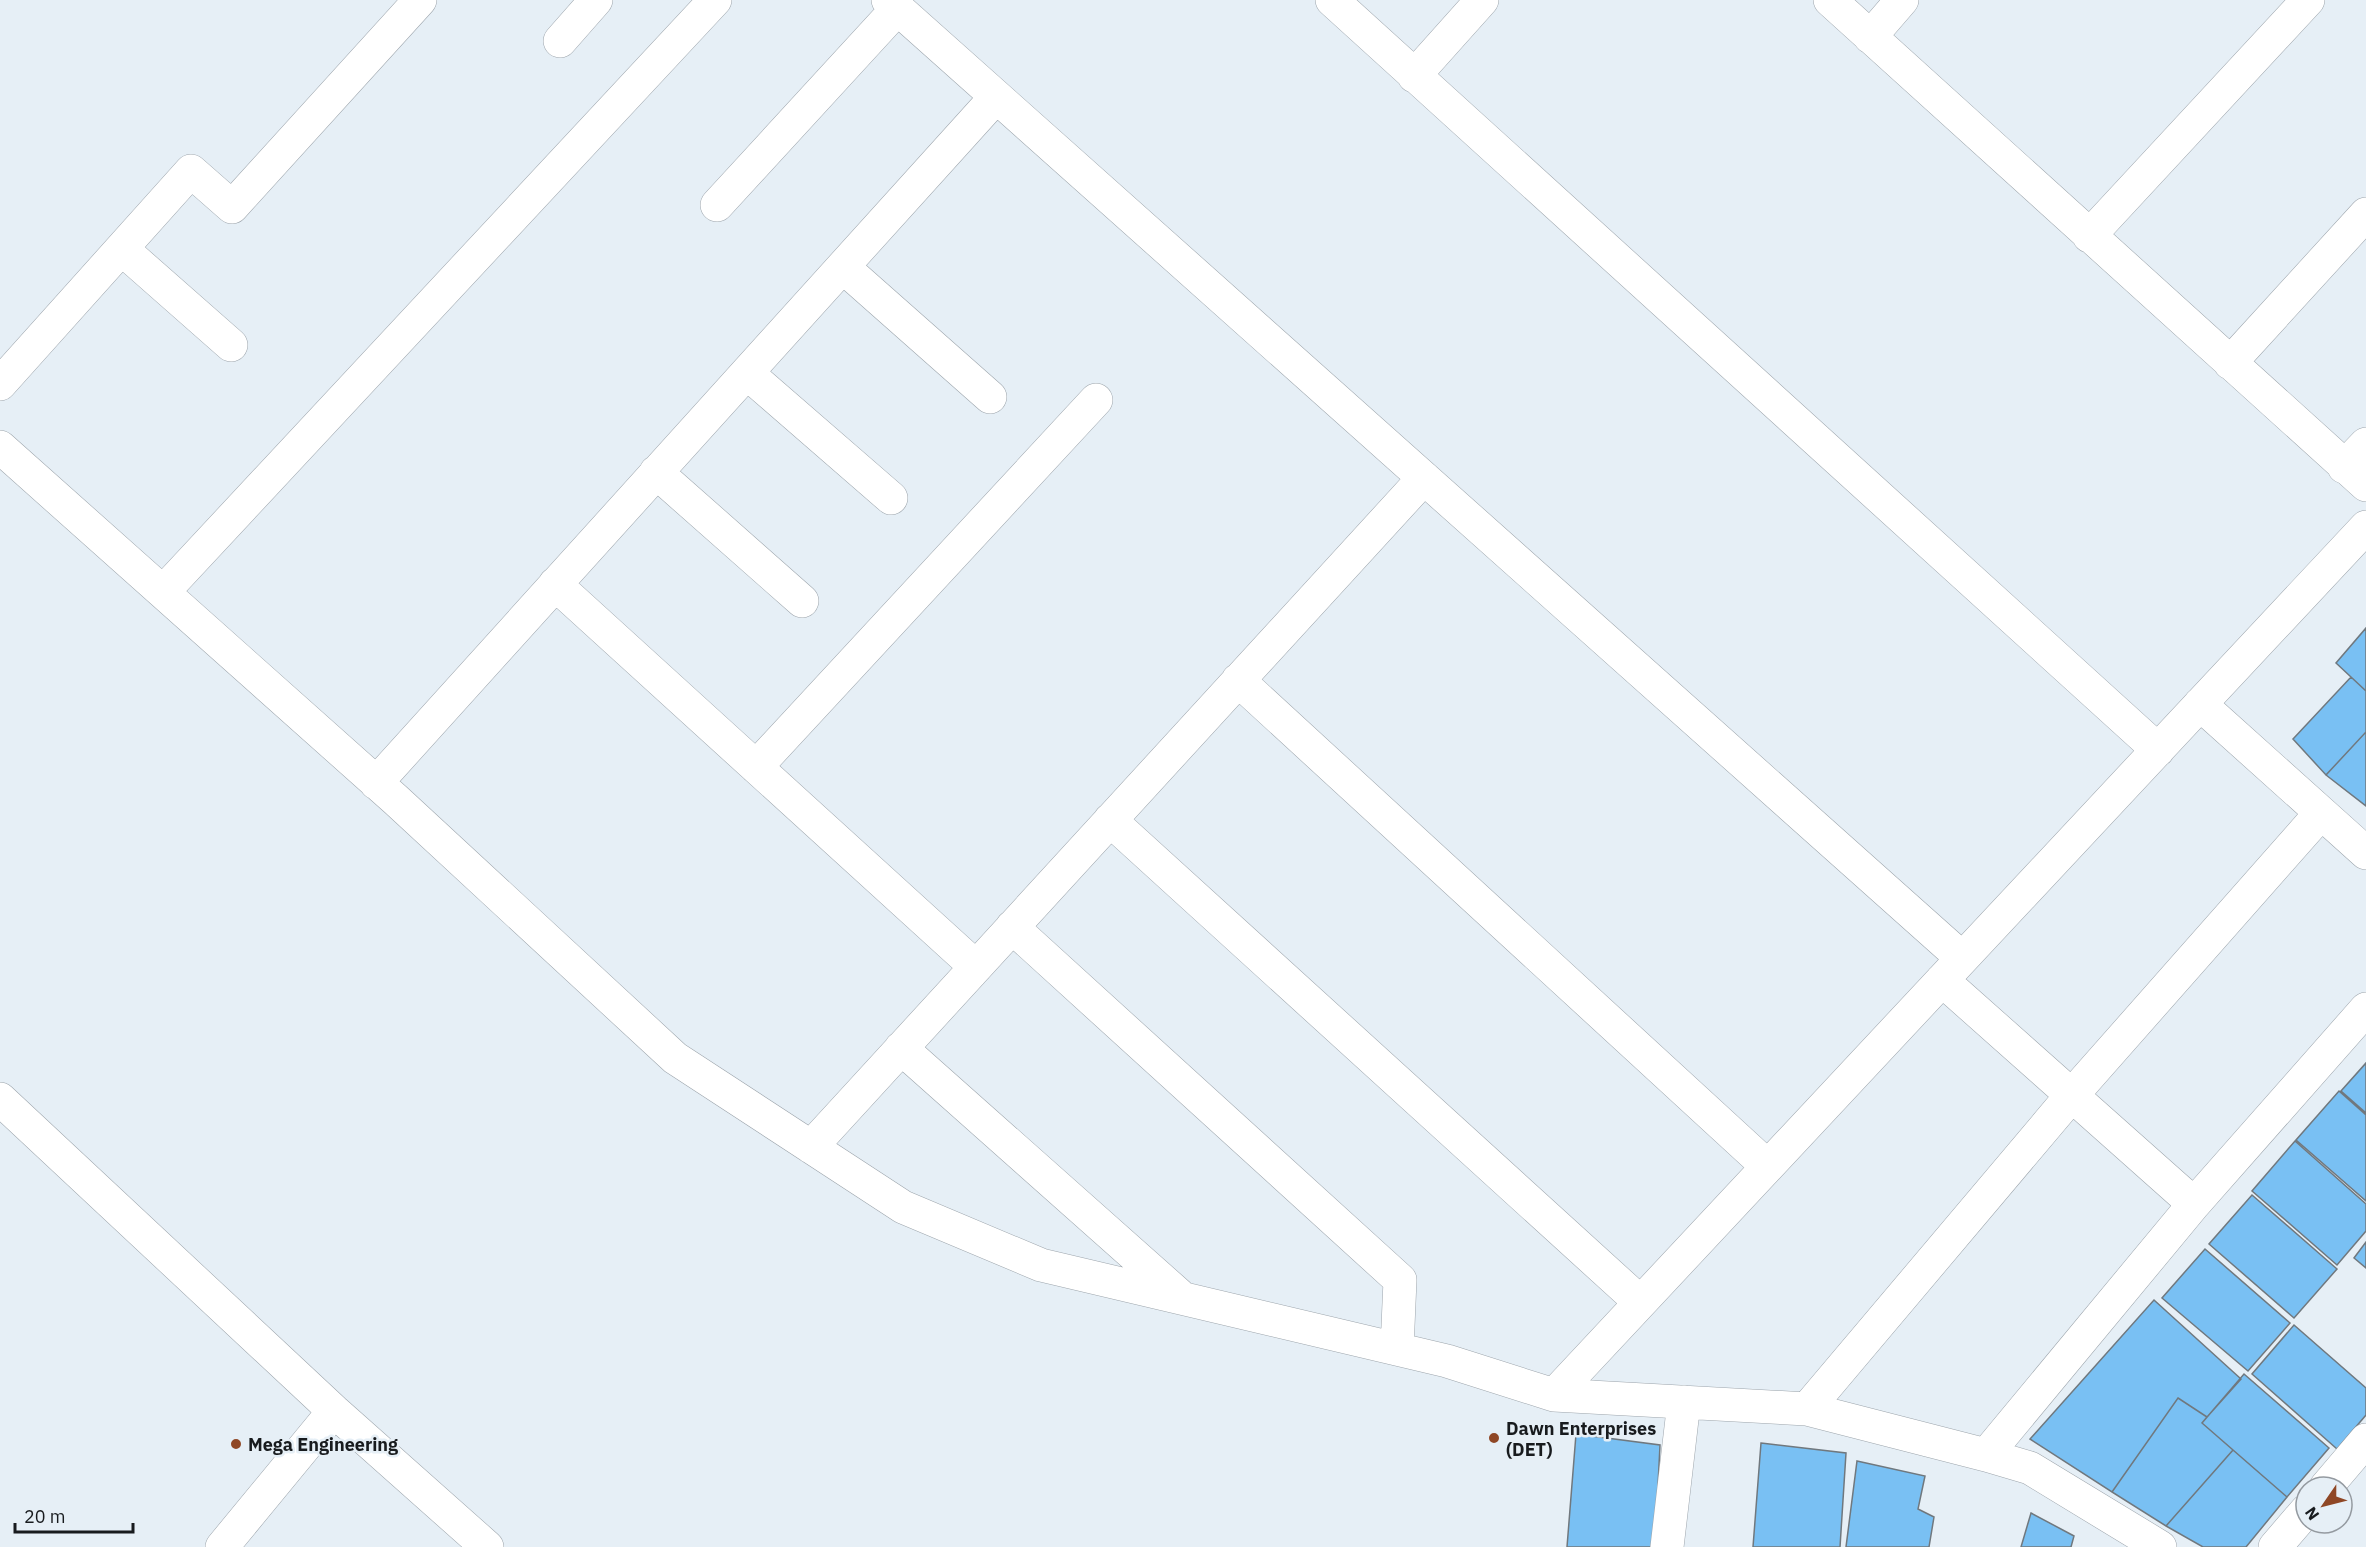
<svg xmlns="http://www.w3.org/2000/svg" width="2366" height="1547" viewBox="0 0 2366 1547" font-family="'IBM Plex Sans',sans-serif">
	<rect width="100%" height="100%" fill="#e6eff6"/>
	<path fill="#79c0f3" stroke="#70787e" stroke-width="1.5" d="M 2366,628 L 2366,691 L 2336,663 Z
		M 2351,677 L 2366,691 L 2366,732 L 2326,775 L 2293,739 Z
		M 2366,732 L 2366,806 L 2326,775 Z
		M 2366,1063 L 2366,1113 L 2341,1091 Z
		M 2339,1091 L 2366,1115 L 2366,1201 L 2296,1140 Z
		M 2295,1141 L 2366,1204 L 2366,1231 L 2337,1265 L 2252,1191 Z
		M 2252,1195 L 2337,1269 L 2294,1318 L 2209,1244 Z
		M 2366,1242 L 2366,1268 L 2354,1258 Z
		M 2205,1249 L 2290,1323 L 2248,1371 L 2162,1298 Z
		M 2154,1300 L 2241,1379 L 2207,1417 L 2178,1398 L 2112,1492 L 2030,1439 Z
		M 2294,1325 L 2366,1388 L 2366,1415 L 2337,1449 L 2252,1374 Z
		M 2244,1374 L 2329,1448 L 2287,1497 L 2202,1423 Z
		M 2178,1398 L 2207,1417 L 2202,1423 L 2233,1450 L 2166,1526 L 2112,1492 Z
		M 1576,1434 L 1660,1445 L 1655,1547 L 1567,1547 Z
		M 1761,1443 L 1846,1453 L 1840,1547 L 1753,1547 Z
		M 2233,1450 L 2287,1497 L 2246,1547 L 2203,1547 L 2166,1526 Z
		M 1857,1461 L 1925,1476 L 1918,1509 L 1934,1517 L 1929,1547 L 1846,1547 Z
		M 2031,1513 L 2074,1536 L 2071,1547 L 2021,1547 Z"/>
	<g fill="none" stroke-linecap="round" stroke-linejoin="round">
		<g stroke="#9da5ac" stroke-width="34">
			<path id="minor" d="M 888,0 L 1962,958
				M 1332,0 L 2158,750
				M 1830,0 L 2366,485
				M 1870,37 L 1902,0
				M 560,41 L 596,0
				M 1414,76 L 1482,0
				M 717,205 L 897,9
				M 2089,236 L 2308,0
				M 122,249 L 231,345
				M 843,267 L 990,397
				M 2230,363 L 2366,214
				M 747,373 L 891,498
				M 0,384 L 191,171 L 232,207 L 420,0
				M 0,447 L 396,800 L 675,1058 L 903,1207 L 1041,1265 L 1447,1361 L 1554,1395 L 1807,1409 L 1986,1455 L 2030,1468 L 2160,1547
				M 2344,467 L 2366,444
				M 656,472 L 802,601
				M 555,584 L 976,967
				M 163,592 L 715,0
				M 1238,680 L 1767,1166
				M 2200,704 L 2366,853
				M 756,767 L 1096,400
				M 376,783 L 996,97
				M 1110,820 L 1640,1302
				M 1012,927 L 1400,1280 L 1397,1349
				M 1942,980 L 2194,1204
				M 901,1048 L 1179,1295
				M 0,1099 L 334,1411 L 487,1547
				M 811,1147 L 1424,478
				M 1554,1395 L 2366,527
				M 1807,1409 L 2072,1095 L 2321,813
				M 1986,1455 L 2194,1204 L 2366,1009
				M 2326,1487 L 2366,1440
				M 222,1547 L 334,1411
				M 1667,1547 L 1684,1402
				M 2275,1547 L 2306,1511"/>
		</g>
		<use href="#minor" stroke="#fff" stroke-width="33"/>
	</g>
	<g fill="#8f4725" stroke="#e6eff6" stroke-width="2">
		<circle cx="1494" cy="1438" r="6"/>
		<circle cx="236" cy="1444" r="6"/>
	</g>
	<g text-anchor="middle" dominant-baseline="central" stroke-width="5" stroke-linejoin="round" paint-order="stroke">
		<g font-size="18" font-weight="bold" fill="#181b1e" stroke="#e6eff6" text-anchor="start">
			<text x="1506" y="1428">Dawn Enterprises<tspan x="1506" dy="21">(DET)</tspan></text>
			<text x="248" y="1444">Mega Engineering</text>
		</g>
	</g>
	<g transform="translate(2324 1505) rotate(235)"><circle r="28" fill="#e6eff6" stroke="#949aa0" stroke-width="1.5"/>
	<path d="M0-4.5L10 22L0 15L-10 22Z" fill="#8f4725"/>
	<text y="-9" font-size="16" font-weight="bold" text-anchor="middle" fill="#181b1e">N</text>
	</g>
	<path d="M15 1523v9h118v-9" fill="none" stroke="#181b1e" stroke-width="3"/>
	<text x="24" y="1523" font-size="18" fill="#181b1e" stroke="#e6eff6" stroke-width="4.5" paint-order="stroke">20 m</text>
</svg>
